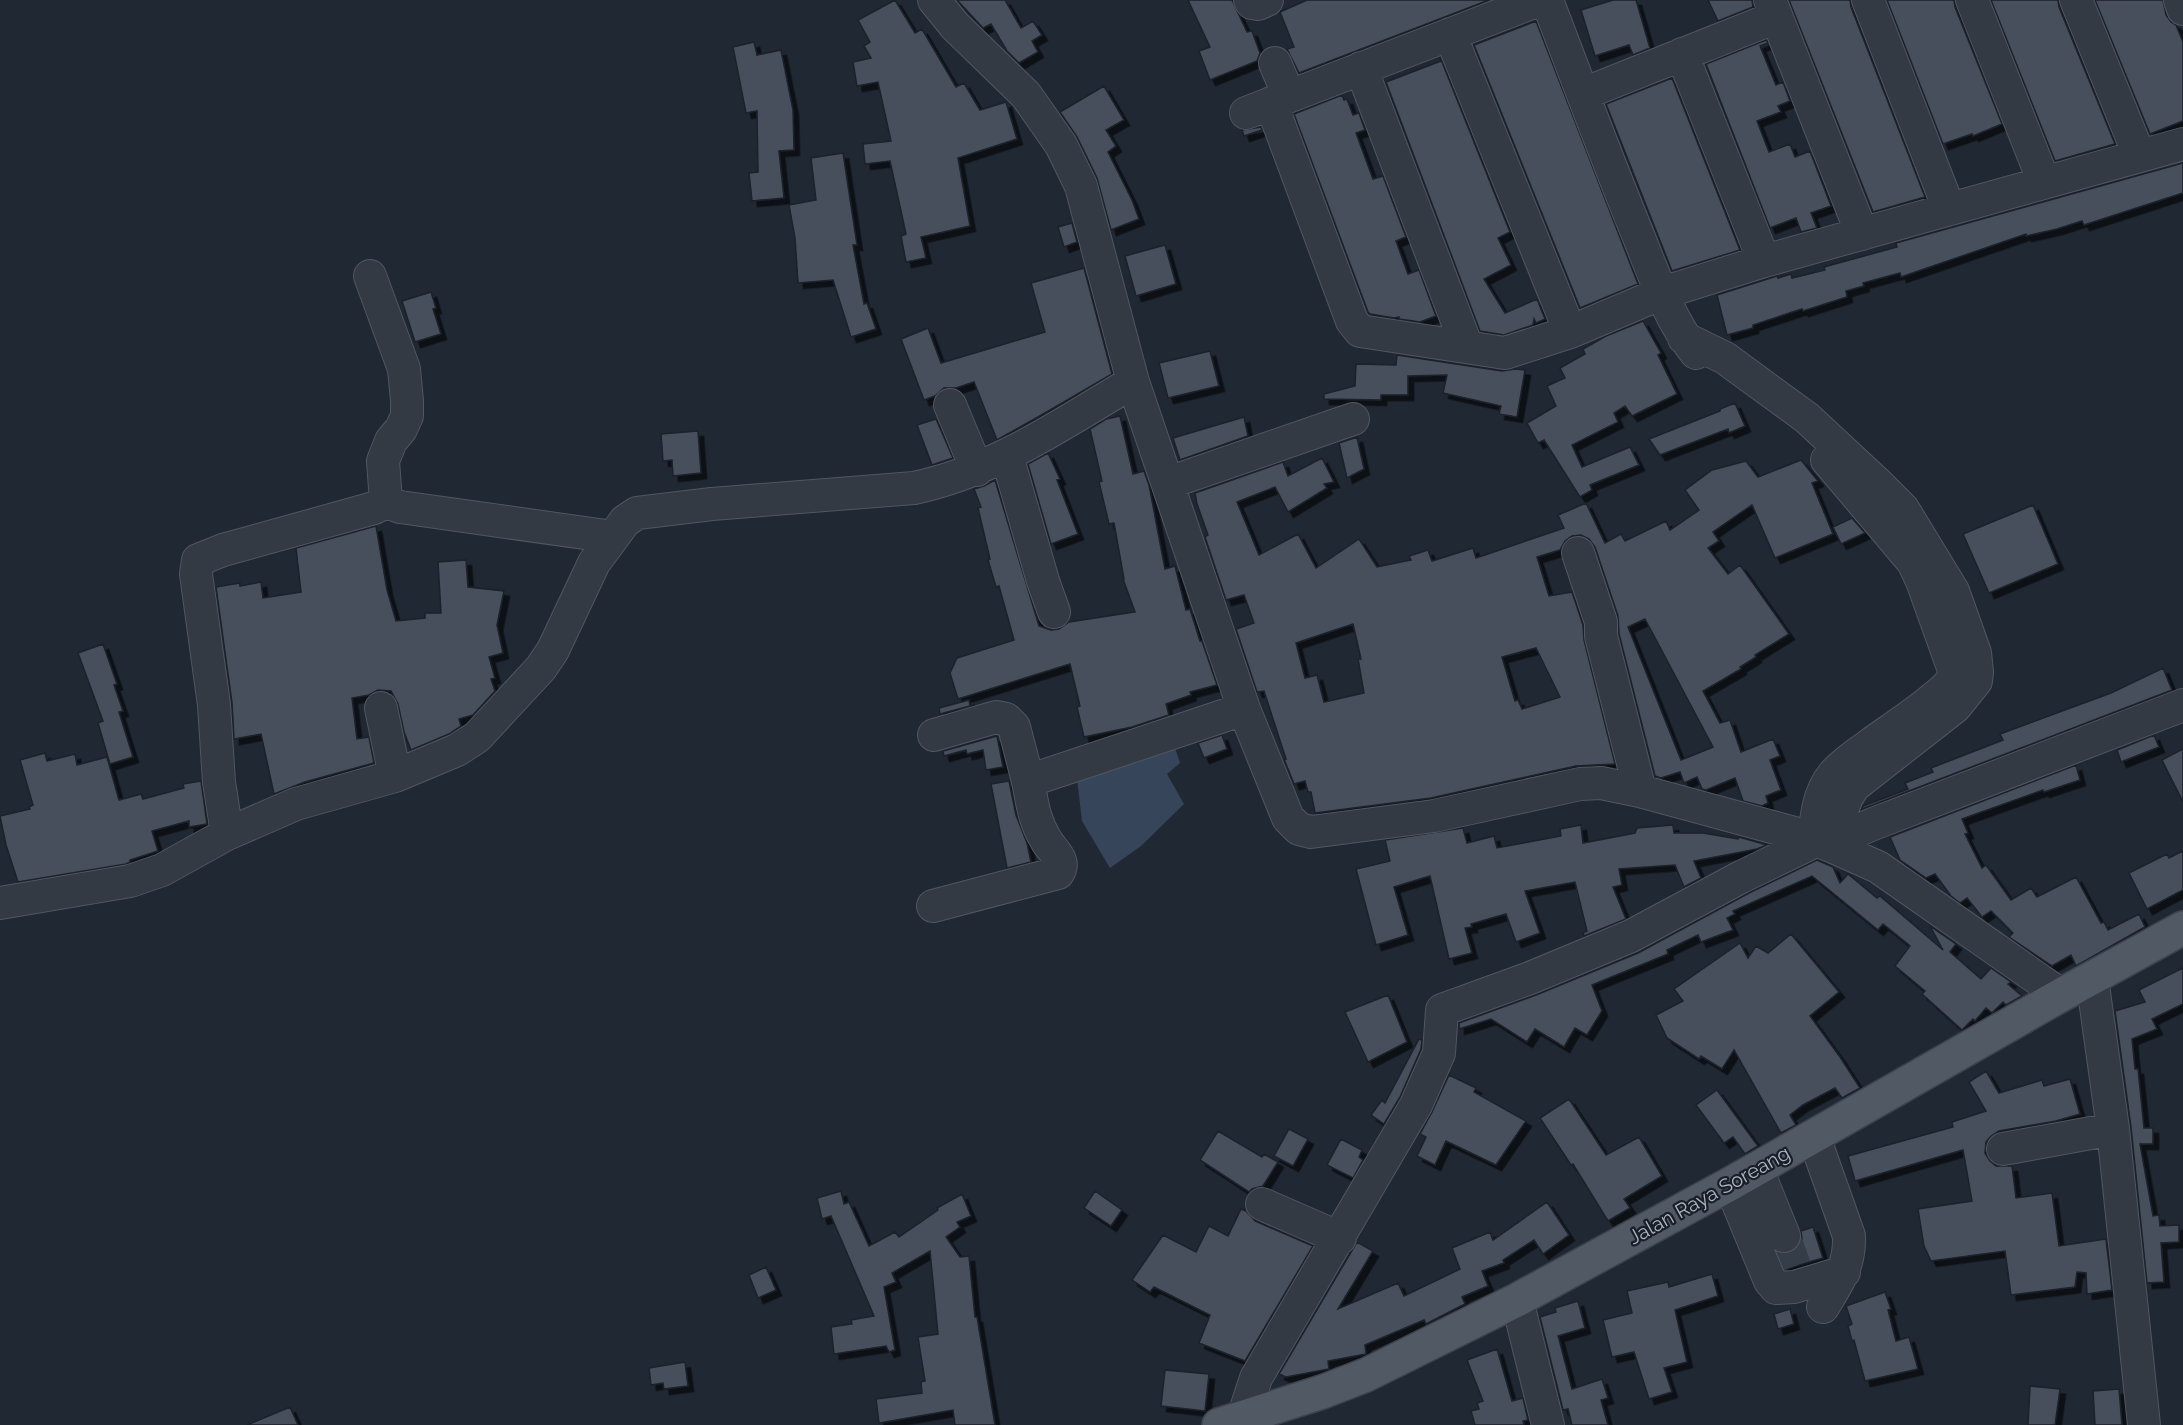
<svg xmlns="http://www.w3.org/2000/svg" width="2183" height="1425" viewBox="0 0 2183 1425" font-family="Raleway,sans-serif">
	<defs>
		<filter id="shadow"><feDropShadow dx="5.5" dy="5.5" stdDeviation="0" flood-color="#0009"/></filter>
	</defs>
	<rect width="100%" height="100%" fill="#202833"/>
	<path fill="#37455b" d="M 1171,736 L 1180,763 L 1167,774 L 1184,804 L 1141,846 L 1110,868 L 1082,821 L 1076,770 Z"/>
	<path fill="#474f5d" stroke="#1b212a" stroke-width="1.5" fill-rule="evenodd" filter="url(#shadow)" d="M 895,0 L 915,33 L 922,29 L 956,87 L 964,83 L 980,110 L 1006,102 L 1017,139 L 958,158 L 970,226 L 921,237 L 926,258 L 906,262 L 901,236 L 906,234 L 890,161 L 865,164 L 863,144 L 891,141 L 878,82 L 857,86 L 853,62 L 871,58 L 864,46 L 870,42 L 858,20 Z
		M 957,0 L 1005,0 L 1021,28 L 1033,21 L 1042,35 L 1032,41 L 1038,52 L 1019,63 L 1007,51 L 991,24 L 983,28 Z
		M 1188,0 L 1232,0 L 1247,32 L 1252,31 L 1260,53 L 1257,61 L 1210,80 L 1199,51 L 1210,47 Z
		M 1307,0 L 1489,0 L 1299,73 L 1287,49 L 1294,47 L 1280,12 Z
		M 1613,0 L 1636,0 L 1650,48 L 1633,55 L 1629,45 L 1595,56 L 1581,10 Z
		M 1708,0 L 1752,0 L 1753,7 L 1718,21 Z
		M 1789,0 L 1850,0 L 1851,7 L 1925,197 L 1873,212 Z
		M 1887,0 L 1954,0 L 1955,7 L 2002,124 L 1973,136 L 1972,134 L 1943,144 Z
		M 1991,0 L 2058,0 L 2059,7 L 2115,144 L 2055,161 Z
		M 2095,0 L 2163,0 L 2166,15 L 2171,22 L 2176,25 L 2183,42 L 2183,121 L 2150,134 Z
		M 1536,21 L 1638,284 L 1580,308 L 1474,45 Z
		M 1766,40 L 1768,43 L 1760,46 L 1776,85 L 1783,82 L 1790,101 L 1778,106 L 1781,112 L 1757,121 L 1769,152 L 1790,144 L 1795,157 L 1810,151 L 1831,206 L 1811,213 L 1817,228 L 1801,232 L 1796,218 L 1770,228 L 1706,64 Z
		M 754,42 L 757,55 L 781,50 L 793,110 L 794,150 L 779,151 L 784,198 L 752,201 L 749,173 L 758,172 L 757,111 L 746,113 L 733,47 Z
		M 1440,57 L 1510,232 L 1498,238 L 1511,265 L 1484,279 L 1505,313 L 1537,299 L 1545,319 L 1536,323 L 1534,319 L 1533,325 L 1504,335 L 1480,331 L 1386,82 L 1441,61 Z
		M 1672,78 L 1740,250 L 1672,271 L 1606,104 Z
		M 1104,86 L 1124,120 L 1106,130 L 1116,146 L 1108,152 L 1132,200 L 1139,219 L 1111,230 L 1097,178 L 1077,137 L 1060,112 Z
		M 1342,95 L 1344,100 L 1347,99 L 1353,115 L 1359,113 L 1365,130 L 1356,133 L 1373,179 L 1383,176 L 1406,237 L 1396,241 L 1408,274 L 1419,270 L 1436,316 L 1420,322 L 1399,319 L 1399,317 L 1394,318 L 1370,314 L 1368,312 L 1294,114 Z
		M 1261,127 L 1262,130 L 1244,136 L 1242,130 Z
		M 843,153 L 857,245 L 853,245 L 864,304 L 867,303 L 876,329 L 851,337 L 833,280 L 798,283 L 795,238 L 789,205 L 816,200 L 811,158 Z
		M 2183,163 L 2183,193 L 2084,225 L 2082,221 L 2057,229 L 2026,236 L 2026,234 L 1901,277 L 1900,273 L 1863,283 L 1864,286 L 1846,291 L 1847,297 L 1803,311 L 1802,309 L 1753,325 L 1753,328 L 1727,335 L 1717,295 L 1777,276 L 1778,278 L 1791,274 L 1792,278 L 1825,270 L 1824,267 L 1897,247 L 1896,243 Z
		M 1072,223 L 1077,242 L 1064,247 L 1058,227 Z
		M 1165,245 L 1176,284 L 1136,296 L 1125,256 Z
		M 1084,268 L 1112,374 L 1045,413 L 997,440 L 974,382 L 956,388 L 944,388 L 935,396 L 924,400 L 901,339 L 928,328 L 941,363 L 1045,332 L 1031,283 Z
		M 431,292 L 436,308 L 433,309 L 441,334 L 415,342 L 402,301 Z
		M 1643,321 L 1661,353 L 1658,355 L 1677,394 L 1632,416 L 1625,406 L 1614,413 L 1618,422 L 1572,445 L 1582,467 L 1630,447 L 1639,465 L 1590,485 L 1592,490 L 1580,497 L 1544,440 L 1538,443 L 1527,423 L 1556,406 L 1547,386 L 1565,378 L 1560,368 L 1585,354 L 1583,349 L 1606,336 Z
		M 1210,351 L 1219,386 L 1168,398 L 1159,363 Z
		M 1397,355 L 1502,371 L 1515,369 L 1525,370 L 1517,417 L 1499,414 L 1501,406 L 1443,393 L 1447,375 L 1408,376 L 1408,395 L 1381,395 L 1381,400 L 1324,399 L 1324,394 L 1355,386 L 1356,364 L 1396,365 Z
		M 1735,403 L 1745,426 L 1729,433 L 1728,429 L 1660,455 L 1649,439 L 1720,411 L 1720,409 Z
		M 1120,416 L 1133,474 L 1144,471 L 1149,485 L 1165,569 L 1175,566 L 1186,610 L 1190,609 L 1200,641 L 1202,641 L 1217,685 L 1190,692 L 1191,695 L 1166,704 L 1169,715 L 1132,727 L 1084,737 L 1077,707 L 1080,706 L 1070,664 L 958,699 L 950,673 L 957,658 L 1014,640 L 999,586 L 996,587 L 988,560 L 990,559 L 978,508 L 981,507 L 974,489 L 984,486 L 995,480 L 1039,626 L 1051,630 L 1059,629 L 1069,622 L 1135,612 L 1123,579 L 1124,579 L 1114,523 L 1109,524 L 1099,482 L 1102,481 L 1090,429 L 1106,419 Z
		M 1244,417 L 1248,436 L 1180,460 L 1173,438 Z
		M 936,419 L 953,458 L 932,465 L 917,425 Z
		M 698,431 L 701,473 L 673,476 L 672,460 L 663,461 L 661,434 Z
		M 1357,437 L 1364,469 L 1347,478 L 1339,443 Z
		M 1048,453 L 1060,479 L 1057,480 L 1078,534 L 1051,544 L 1028,464 Z
		M 1322,458 L 1334,482 L 1324,484 L 1327,488 L 1288,512 L 1275,487 L 1237,502 L 1259,555 L 1298,534 L 1316,568 L 1359,539 L 1377,567 L 1411,560 L 1409,556 L 1428,550 L 1432,561 L 1473,548 L 1476,558 L 1564,528 L 1558,515 L 1586,503 L 1605,543 L 1621,534 L 1625,541 L 1666,521 L 1670,530 L 1699,510 L 1685,490 L 1712,470 L 1746,461 L 1758,477 L 1801,460 L 1818,481 L 1812,483 L 1833,534 L 1775,558 L 1752,505 L 1713,532 L 1719,541 L 1708,548 L 1728,574 L 1740,565 L 1789,634 L 1755,655 L 1756,657 L 1740,667 L 1741,669 L 1703,691 L 1720,723 L 1730,720 L 1741,752 L 1773,739 L 1780,756 L 1770,760 L 1781,790 L 1766,796 L 1768,803 L 1762,806 L 1743,801 L 1735,778 L 1706,790 L 1702,789 L 1697,777 L 1684,783 L 1680,772 L 1661,778 L 1655,776 L 1619,634 L 1618,616 L 1595,547 L 1589,539 L 1581,535 L 1572,536 L 1565,541 L 1560,550 L 1537,557 L 1549,596 L 1572,592 L 1583,625 L 1584,640 L 1615,764 L 1576,766 L 1431,798 L 1315,813 L 1311,792 L 1308,792 L 1305,781 L 1294,784 L 1284,759 L 1286,759 L 1264,691 L 1257,692 L 1236,629 L 1254,623 L 1244,595 L 1226,600 L 1205,537 L 1208,535 L 1197,504 L 1195,493 L 1283,462 L 1288,476 ZM 1645,619 L 1713,747 L 1681,760 L 1628,627 ZM 1353,624 L 1361,659 L 1358,659 L 1364,693 L 1324,702 L 1317,675 L 1305,678 L 1296,643 ZM 1536,648 L 1560,697 L 1522,709 L 1518,700 L 1515,701 L 1502,657 Z
		M 2033,505 L 2058,564 L 1989,593 L 1963,534 Z
		M 1852,518 L 1865,533 L 1841,544 L 1833,527 Z
		M 376,526 L 387,590 L 396,621 L 425,618 L 425,613 L 441,613 L 438,562 L 466,560 L 468,587 L 504,591 L 497,625 L 503,653 L 489,657 L 495,678 L 491,679 L 495,691 L 473,715 L 459,719 L 461,726 L 449,734 L 411,750 L 404,732 L 398,704 L 391,691 L 378,690 L 369,695 L 352,698 L 357,739 L 369,737 L 374,763 L 305,782 L 274,794 L 261,734 L 234,739 L 232,703 L 216,587 L 240,583 L 240,586 L 261,582 L 263,598 L 301,592 L 296,548 Z
		M 103,644 L 117,684 L 114,685 L 123,711 L 119,712 L 133,757 L 110,764 L 98,723 L 103,721 L 78,653 Z
		M 2163,668 L 2172,690 L 1862,809 L 1863,806 L 1908,789 L 1905,783 L 1933,772 L 1931,768 L 2003,740 L 2000,734 L 2111,693 Z
		M 969,700 L 970,706 L 940,714 L 939,708 Z
		M 1222,735 L 1227,749 L 1204,758 L 1198,743 Z
		M 2154,735 L 2159,747 L 2121,762 L 2117,750 Z
		M 997,736 L 1003,767 L 986,770 L 983,750 L 967,754 L 966,750 L 944,756 L 943,751 Z
		M 2183,749 L 2183,802 L 2162,760 Z
		M 45,753 L 47,761 L 75,754 L 77,765 L 107,757 L 119,800 L 141,794 L 143,799 L 184,788 L 183,784 L 201,781 L 207,824 L 189,827 L 189,821 L 152,831 L 158,851 L 130,860 L 130,862 L 126,864 L 18,882 L 6,845 L 0,816 L 30,809 L 29,807 L 33,805 L 20,760 Z
		M 2076,765 L 2080,780 L 2044,792 L 2043,790 L 1962,819 L 1968,833 L 1965,834 L 1982,868 L 1986,865 L 2011,900 L 2031,888 L 2037,897 L 2076,877 L 2101,923 L 2104,922 L 2108,930 L 2139,914 L 2145,927 L 2076,966 L 2071,955 L 2052,966 L 2009,937 L 2013,933 L 1991,911 L 1982,917 L 1967,898 L 1960,903 L 1951,896 L 1935,874 L 1926,878 L 1900,860 L 1890,837 Z
		M 1009,781 L 1016,815 L 1027,843 L 1031,862 L 1007,868 L 991,784 Z
		M 1581,825 L 1583,843 L 1635,833 L 1637,828 L 1673,825 L 1674,833 L 1703,833 L 1738,839 L 1739,837 L 1767,845 L 1757,849 L 1694,861 L 1701,878 L 1684,887 L 1675,865 L 1619,869 L 1622,885 L 1613,887 L 1626,919 L 1584,936 L 1583,933 L 1587,931 L 1575,882 L 1525,891 L 1540,933 L 1516,942 L 1506,914 L 1471,924 L 1472,927 L 1465,928 L 1472,953 L 1449,959 L 1430,876 L 1394,887 L 1408,935 L 1376,945 L 1356,869 L 1390,861 L 1385,840 L 1463,828 L 1467,843 L 1494,836 L 1497,848 L 1561,836 L 1560,829 Z
		M 2183,851 L 2183,890 L 2147,909 L 2129,873 L 2167,854 L 2169,858 Z
		M 1817,860 L 1833,867 L 1840,883 L 1848,874 L 1877,898 L 1880,896 L 1943,950 L 1930,926 L 1956,944 L 1950,952 L 1981,979 L 1991,968 L 2011,982 L 2008,984 L 2022,996 L 2006,1005 L 2003,1002 L 1992,1013 L 1986,1008 L 1975,1021 L 1973,1019 L 1962,1030 L 1922,994 L 1925,991 L 1895,966 L 1910,946 L 1883,924 L 1878,930 L 1812,876 L 1733,911 L 1735,914 L 1727,918 L 1733,930 L 1701,942 L 1698,935 L 1667,950 L 1668,954 L 1592,985 L 1602,1011 L 1587,1035 L 1575,1028 L 1564,1047 L 1535,1029 L 1527,1042 L 1491,1019 L 1459,1029 L 1459,1023 L 1536,995 L 1638,953 L 1749,893 Z
		M 1791,934 L 1839,992 L 1810,1016 L 1840,1057 L 1860,1088 L 1842,1098 L 1835,1088 L 1803,1105 L 1790,1115 L 1796,1125 L 1781,1133 L 1734,1050 L 1722,1069 L 1701,1056 L 1699,1059 L 1667,1038 L 1656,1015 L 1683,1001 L 1674,989 L 1740,943 L 1748,958 L 1756,946 L 1768,953 Z
		M 2183,968 L 2183,1004 L 2152,1019 L 2157,1029 L 2132,1039 L 2135,1069 L 2138,1069 L 2144,1128 L 2153,1128 L 2153,1144 L 2140,1144 L 2153,1216 L 2159,1215 L 2160,1226 L 2179,1225 L 2179,1242 L 2161,1243 L 2164,1282 L 2147,1283 L 2131,1127 L 2115,1011 L 2145,1002 L 2139,990 Z
		M 1388,995 L 1407,1042 L 1368,1062 L 1345,1012 Z
		M 1419,1039 L 1422,1040 L 1421,1049 L 1400,1097 L 1384,1124 L 1371,1115 L 1382,1100 L 1385,1103 Z
		M 1986,1071 L 1999,1093 L 2042,1080 L 2044,1086 L 2070,1079 L 2080,1114 L 2056,1121 L 1999,1131 L 1991,1136 L 1986,1142 L 1985,1153 L 1990,1161 L 1996,1166 L 2012,1166 L 2016,1198 L 2052,1193 L 2059,1246 L 2106,1239 L 2112,1290 L 2087,1294 L 2086,1273 L 2077,1272 L 2075,1287 L 2011,1295 L 2005,1251 L 1931,1261 L 1924,1246 L 1918,1209 L 1972,1201 L 1963,1150 L 1855,1181 L 1848,1156 L 1953,1127 L 1952,1122 L 1986,1111 L 1969,1082 Z
		M 1449,1075 L 1476,1088 L 1474,1092 L 1526,1121 L 1496,1165 L 1446,1141 L 1435,1165 L 1417,1156 L 1426,1137 L 1420,1134 L 1432,1112 Z
		M 1717,1090 L 1758,1146 L 1745,1154 L 1733,1137 L 1724,1143 L 1696,1105 Z
		M 1569,1099 L 1606,1155 L 1639,1137 L 1662,1176 L 1624,1199 L 1630,1208 L 1608,1221 L 1573,1164 L 1571,1165 L 1540,1118 Z
		M 1289,1129 L 1308,1139 L 1293,1166 L 1274,1156 Z
		M 1218,1131 L 1262,1157 L 1264,1154 L 1278,1162 L 1263,1186 L 1252,1189 L 1249,1192 L 1200,1160 Z
		M 1341,1139 L 1362,1150 L 1359,1157 L 1363,1160 L 1353,1178 L 1327,1165 Z
		M 841,1191 L 844,1204 L 849,1202 L 869,1246 L 895,1232 L 899,1237 L 938,1210 L 937,1208 L 962,1194 L 971,1216 L 957,1222 L 960,1227 L 946,1237 L 960,1257 L 969,1256 L 975,1317 L 977,1317 L 995,1425 L 955,1425 L 953,1410 L 879,1423 L 876,1399 L 922,1393 L 921,1382 L 925,1381 L 918,1337 L 938,1334 L 930,1251 L 892,1273 L 896,1282 L 884,1287 L 895,1350 L 889,1352 L 886,1346 L 834,1354 L 831,1327 L 852,1324 L 851,1320 L 874,1316 L 831,1216 L 822,1219 L 817,1198 Z
		M 1095,1191 L 1122,1210 L 1111,1226 L 1084,1208 Z
		M 1547,1202 L 1569,1235 L 1543,1254 L 1534,1240 L 1503,1260 L 1504,1263 L 1482,1271 L 1488,1286 L 1462,1297 L 1465,1304 L 1426,1324 L 1424,1320 L 1365,1345 L 1366,1354 L 1328,1361 L 1329,1369 L 1286,1377 L 1279,1374 L 1357,1242 L 1373,1251 L 1338,1309 L 1398,1283 L 1404,1296 L 1460,1269 L 1452,1248 L 1490,1232 L 1493,1240 Z
		M 1241,1209 L 1246,1211 L 1255,1221 L 1313,1246 L 1245,1361 L 1199,1343 L 1210,1315 L 1154,1287 L 1150,1292 L 1132,1280 L 1163,1235 L 1196,1252 L 1209,1226 L 1228,1236 Z
		M 1813,1227 L 1823,1258 L 1785,1269 L 1778,1252 L 1791,1252 L 1798,1247 L 1802,1239 L 1801,1231 Z
		M 766,1267 L 776,1290 L 758,1298 L 749,1275 Z
		M 1712,1274 L 1718,1296 L 1675,1310 L 1687,1362 L 1664,1368 L 1672,1392 L 1649,1399 L 1634,1352 L 1612,1357 L 1603,1320 L 1632,1313 L 1627,1291 L 1668,1282 L 1669,1287 Z
		M 1885,1292 L 1891,1309 L 1888,1310 L 1896,1341 L 1909,1337 L 1918,1369 L 1865,1381 L 1854,1340 L 1852,1341 L 1848,1326 L 1852,1324 L 1846,1306 Z
		M 1578,1301 L 1585,1328 L 1558,1336 L 1559,1339 L 1572,1389 L 1602,1379 L 1608,1398 L 1601,1400 L 1608,1425 L 1572,1425 L 1568,1409 L 1563,1410 L 1540,1317 L 1556,1312 L 1555,1308 Z
		M 1790,1309 L 1794,1324 L 1778,1329 L 1774,1314 Z
		M 1497,1349 L 1512,1401 L 1523,1398 L 1528,1420 L 1523,1421 L 1524,1425 L 1475,1425 L 1471,1411 L 1479,1409 L 1477,1403 L 1483,1401 L 1467,1360 Z
		M 685,1362 L 688,1386 L 664,1389 L 663,1383 L 651,1385 L 649,1368 Z
		M 1165,1370 L 1209,1374 L 1205,1411 L 1161,1406 Z
		M 2030,1386 L 2060,1389 L 2055,1425 L 2028,1425 Z
		M 2119,1389 L 2122,1425 L 2095,1425 L 2093,1391 Z
		M 290,1407 L 298,1425 L 247,1425 Z"/>
	<g fill="none" stroke-linecap="round" stroke-linejoin="round">
		<path stroke="#353d48" stroke-width="32" stroke-dasharray="32 16" stroke-linecap="butt" d="M 1784,1236 L 1795,1266"/>
		<g stroke="#515762" stroke-width="34">
			<path id="minor" d="M 934,0 L 955,26 L 1026,95 L 1061,145 L 1081,186 L 1133,382
				M 1250,0 L 1252,3 L 1258,4 L 1267,0
				M 1547,0 C 1577,79 1606,157 1638,235 C 1654,275 1669,319 1696,353
				M 1770,0 L 1862,234
				M 1868,0 L 1949,209
				M 1972,0 L 2044,182
				M 2076,0 L 2139,155
				M 2180,0 L 2183,9
				M 1450,34 L 1570,332
				M 1682,54 L 1764,261
				M 1275,63 L 1289,96
				M 1361,68 L 1467,347
				M 1583,94 L 1776,17
				M 1271,103 L 1352,321 L 1360,331 L 1505,353 L 1570,332 L 1662,293 L 1764,261 L 2183,144
				M 1246,113 L 1539,0
				M 370,276 L 404,369 L 407,401 L 407,416 L 401,429 L 391,441 L 383,461 L 386,502 L 400,507 L 613,537
				M 950,405 L 977,470
				M 1007,456 L 1043,581 L 1054,612
				M 1168,483 L 1353,419
				M 1578,553 L 1601,622 L 1601,636 L 1640,791
				M 381,708 L 395,776
				M 934,735 L 996,717 L 1006,719 L 1014,727 L 1028,781 L 1244,709
				M 227,834 L 219,782 L 214,705 L 196,574 L 198,560 L 223,550 L 374,508 L 386,502
				M 1816,841 C 1814,820 1819,792 1833,775 C 1842,764 1856,755 1868,746 C 1890,730 1914,715 1935,697 C 1943,691 1952,684 1955,673 L 1922,581 L 1913,562 L 1827,460
				M 1831,846 L 1850,834 L 1873,824 L 2183,705
				M 0,903 L 130,881 L 162,870 L 227,834 L 296,804 L 395,776 L 457,750 L 477,737 L 541,668 L 553,650 L 594,563 L 625,521 L 637,513 L 712,504 L 914,488 C 995,471 1063,423 1133,382 L 1244,709 L 1288,818 L 1299,829 L 1311,832 L 1434,816 L 1580,784 L 1601,783 L 1640,791 L 1805,836 L 1831,846 L 1878,867 L 2061,995
				M 933,906 L 1058,873 C 1067,860 1052,851 1046,840 C 1034,821 1032,802 1028,781
				M 2092,978 L 2113,1129 L 2144,1425
				M 1814,1137 L 1849,1236 C 1850,1266 1838,1282 1823,1307
				M 2003,1149 L 2113,1129
				M 1757,1169 L 1784,1236
				M 1730,1184 L 1770,1281 L 1776,1288 L 1794,1287 L 1844,1272
				M 1262,1204 L 1340,1238
				M 1517,1300 L 1548,1425
				M 1243,1418 L 1256,1378 L 1416,1105 L 1439,1053 L 1442,1010 L 1530,978 L 1631,936 L 1741,877 L 1834,832 L 1847,797 L 1854,786 L 1955,707 L 1976,681 L 1977,672 L 1975,653 L 1953,591 L 1903,509 L 1879,485 L 1807,418 L 1725,358 L 1684,338"/>
		</g>
		<g stroke="#3d434e" stroke-width="36">
			<path id="major" d="M 1219,1425 L 1322,1392 L 1366,1375 L 1517,1300 L 1730,1184 L 2061,995 L 2183,928"/>
		</g>
		<use href="#minor" stroke="#343a44" stroke-width="32"/>
		<use href="#major" stroke="#515964" stroke-width="33"/>
	</g>
	<g text-anchor="middle" dominant-baseline="central" stroke-width="4.5" stroke-linejoin="round" paint-order="stroke">
		<g font-size="20" fill="#adb4c1" stroke="#191f28">
			<text transform="translate(1709 1195) rotate(-29)">Jalan Raya Soreang</text>
		</g>
	</g>
</svg>
